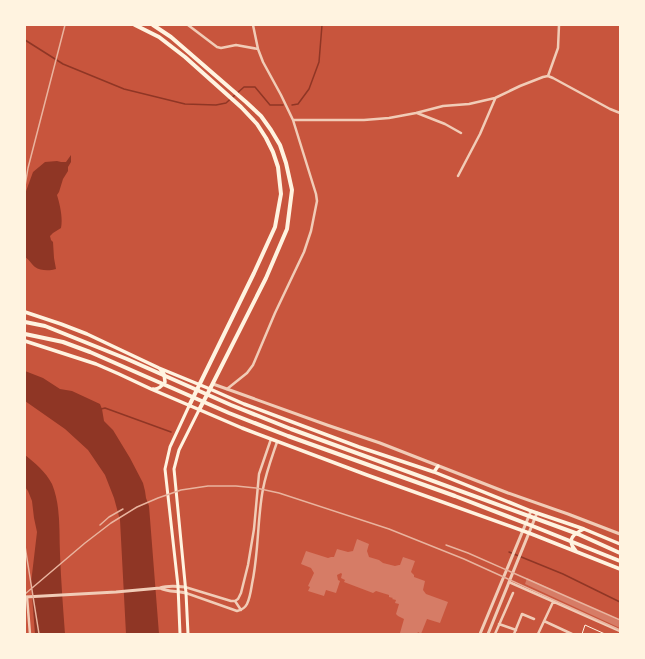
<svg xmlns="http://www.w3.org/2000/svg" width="645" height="659" viewBox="0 0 645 659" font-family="Georgia,serif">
	<rect width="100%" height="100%" fill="#c8553d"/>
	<path fill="#8f3625" d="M 71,155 L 71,162 L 68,167 L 68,171 L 63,179 L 59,192 L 57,195 C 60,205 63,218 61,228 L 53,233 L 50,236 L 51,240 L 53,242 L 54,258 L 56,269 C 50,271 40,271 35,267 C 31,264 30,260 25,257 L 25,194 L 33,172 L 45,162 L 57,161 L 61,162 L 66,162 Z
		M 25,371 L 43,378 L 60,389 L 72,391 L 100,404 L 102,409 L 104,421 L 113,430 L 130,458 L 143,483 L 145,491 L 146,498 L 149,506 L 159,634 L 126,634 L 120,520 L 114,498 L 105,475 L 88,450 L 65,429 L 25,401 Z
		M 25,455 C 35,463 46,472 52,484 C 61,506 59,531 60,554 C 61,581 63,607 65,634 L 35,634 L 31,583 L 37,532 L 34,518 L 32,501 L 28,491 L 25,487 Z"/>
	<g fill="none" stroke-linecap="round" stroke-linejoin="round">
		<path stroke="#8f3625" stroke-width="1.5" d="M 25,40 L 63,64 L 124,89 L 185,104 L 216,105 L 226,103 L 244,87 L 255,87 L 270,105 L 283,105
			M 292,105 L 298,104 L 309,89 L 319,62 L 322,25
			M 101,409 L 105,408 L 171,432
			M 509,552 L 563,574 L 620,602"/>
	</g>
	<path fill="#d67c66" d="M 357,539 L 369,544 L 367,551 L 369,557 L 379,560 L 383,563 L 395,566 L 399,565 L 400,565 L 403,557 L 415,561 L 411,572 L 414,575 L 414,577 L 425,581 L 423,590 L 426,594 L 448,602 L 440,623 L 427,619 L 421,634 L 418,632 L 417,634 L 403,634 L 400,633 L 404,619 L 398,616 L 396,614 L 399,604 L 395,603 L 396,600 L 392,599 L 393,598 L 389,597 L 389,595 L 376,591 L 373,593 L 344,582 L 345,580 L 341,578 L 342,574 L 341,573 L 337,575 L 338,580 L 340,581 L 336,593 L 326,590 L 324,596 L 308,591 L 310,587 L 308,586 L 314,573 L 311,568 L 301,564 L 306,551 L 328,558 L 331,557 L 334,557 L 337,549 L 348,552 L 353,551 Z
		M 527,578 L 620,621 L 620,628 L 525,584 Z"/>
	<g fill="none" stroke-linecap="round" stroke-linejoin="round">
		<path stroke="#fff3e0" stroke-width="1" d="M 582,634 L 585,625 L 605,634"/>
		<path stroke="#f1ccb7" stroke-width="2.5" d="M 188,25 L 217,47 L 221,48 L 236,45 L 258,49
			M 548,76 L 558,48 L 559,25
			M 417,113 L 445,124 L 461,133
			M 293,120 L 364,120 L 389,118 L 416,113 L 443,106 L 469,104 L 495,98 L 520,86 L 543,77 L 548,76 L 553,78 L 610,109 L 620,113
			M 458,176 L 480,134 L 495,99
			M 227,389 L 247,373 L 253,365 L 275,313 L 304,252 L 311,231 L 317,201 L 316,194 L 293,120 L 281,95 L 263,62 L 258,49 L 253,25
			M 509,582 L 620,631
			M 185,587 L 231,601 L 235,601 L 238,599 L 241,593 L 248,565 L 254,529 L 259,474 L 271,439
			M 186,593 L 237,611 C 241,610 245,608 247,604 C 250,598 251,590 252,584 C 259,552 257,520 263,489 C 266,473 272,457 277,442
			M 27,597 L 30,634
			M 235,601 L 241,610
			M 544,621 L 572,634
			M 499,624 L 516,630
			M 495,634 L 513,593
			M 514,634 L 522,614 L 534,619
			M 538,634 L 553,602"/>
		<path stroke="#f1ccb7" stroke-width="3" d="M 213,384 L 327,425 L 380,443 L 508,493 L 568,514 L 620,534
			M 160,588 C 167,592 177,591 186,593
			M 25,597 L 116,592 L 160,588 C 168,585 177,586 185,587
			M 480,634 L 531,511
			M 488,634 L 537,513"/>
		<path stroke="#fff3e0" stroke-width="3" d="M 180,634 L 178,586 L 165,469 L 170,447 L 189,406
			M 188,634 L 186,593 L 174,469 L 179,450 L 199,410"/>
		<path stroke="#fff3e0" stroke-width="3.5" d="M 25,312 L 61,324 L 87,334 L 159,368 L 210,389 L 244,404 L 359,447 L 434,472 L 531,511 L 584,529 L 620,544
			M 25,341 L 96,364 L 119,374 L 151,389 L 242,428 L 367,475 L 529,533 L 620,569
			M 153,389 C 158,390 162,386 165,382 L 164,374 L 160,369
			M 434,472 L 438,466
			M 576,551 C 566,540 573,534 584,529"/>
		<path stroke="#fff3e0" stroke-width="4" d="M 25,322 L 45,326 L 127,359 L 231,405 L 291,429 L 578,534 L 620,553
			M 25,334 L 63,342 L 90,352 L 229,413 L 288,436 L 455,496 L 530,525 L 620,561"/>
		<path stroke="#fff3e0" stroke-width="4" d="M 135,25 L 159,37 L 185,57 L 241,107 L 257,124 L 266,138 L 273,152 L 278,167 L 281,194 L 275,227 L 254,273 L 189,406
			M 153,25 L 171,37 L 246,102 L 261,116 L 271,130 L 280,145 L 286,163 L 292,190 L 287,229 L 266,278 L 210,389 L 199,410"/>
		<path stroke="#e9b49f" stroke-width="1.5" d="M 25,186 L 28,168 L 65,25
			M 100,525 L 109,517 L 123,509
			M 446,545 L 468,553 L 620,620
			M 25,546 L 39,634
			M 25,594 L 85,543 L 111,523 L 137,507 L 158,498 L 181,490 L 208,486 L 236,486 L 256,488 L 279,493 L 389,529 L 464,559 L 620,630"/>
	</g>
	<rect width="645" height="659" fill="none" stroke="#fff3e0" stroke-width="52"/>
</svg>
